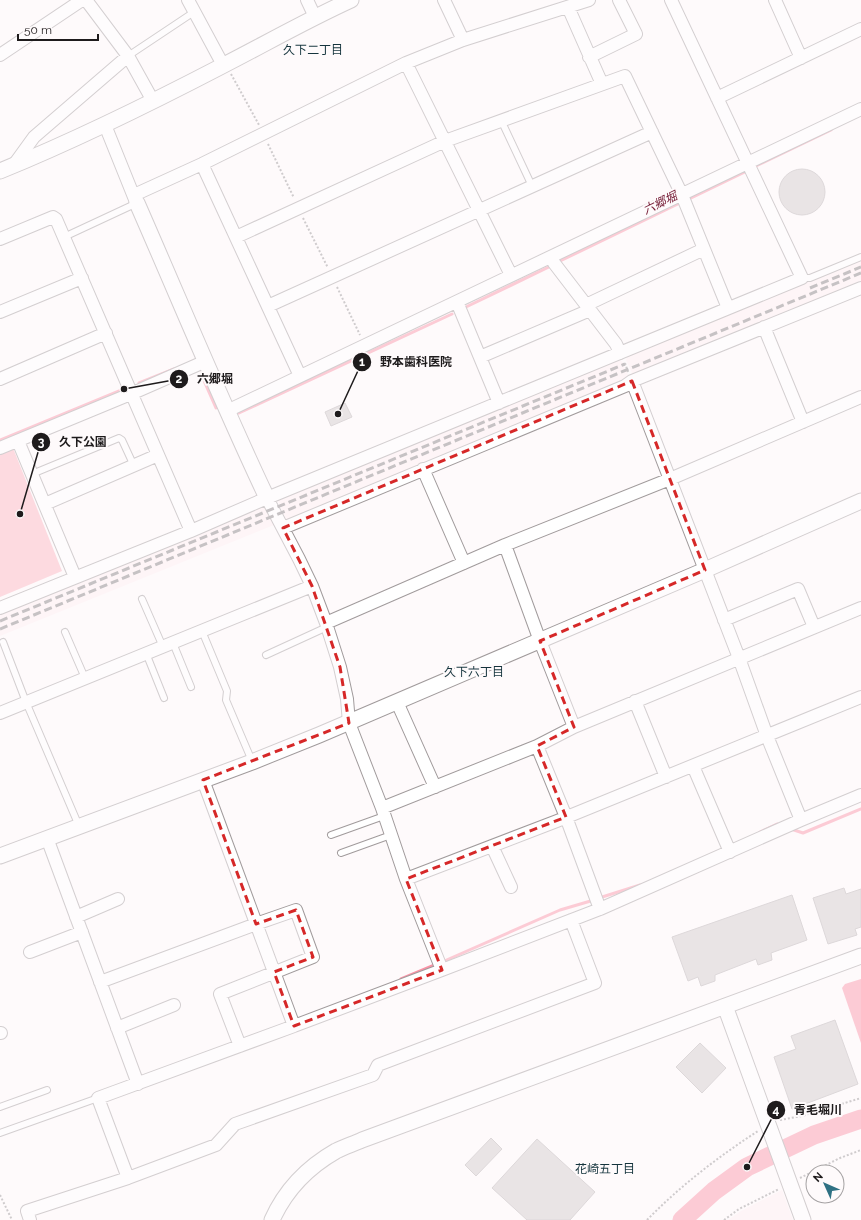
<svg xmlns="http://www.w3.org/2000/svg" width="861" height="1220" viewBox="0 0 861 1220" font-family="Raleway,'Noto Sans JP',sans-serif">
	<rect width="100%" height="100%" fill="#fefafb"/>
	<path fill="#ffeff1" d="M 861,259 L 861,282 L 633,375 L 626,360 L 627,356 Z
		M 618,360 L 622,361 L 629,377 L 628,379 L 417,465 L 287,521 L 277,499 Z
		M 263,504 L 274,525 L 0,636 L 0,613 Z
		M 782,1190 L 793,1220 L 728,1220 L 741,1211 Z"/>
	<path fill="#fcb4bf" d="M 13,448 L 62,571 L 0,597 L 0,453 Z"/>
	<path fill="#fa93a6" d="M 861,979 L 861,1043 L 842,988 L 845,984 Z"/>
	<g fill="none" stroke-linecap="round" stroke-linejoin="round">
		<path stroke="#fa93a6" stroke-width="3" d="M 754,167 L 831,130
			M 687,200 L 749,170
			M 558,262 L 682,202
			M 466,307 L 553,265
			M 201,374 L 216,408
			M 139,383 L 174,369
			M 239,413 L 452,314
			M 0,440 L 124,389
			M 791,829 L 803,833 L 861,809
			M 760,832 L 777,824 L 780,825
			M 599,898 L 640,885
			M 442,962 L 560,910 L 594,900
			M 401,979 L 437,964"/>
		<path stroke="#fa93a6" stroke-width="19" d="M 682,1220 L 714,1191 L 747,1167 L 814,1135 L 861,1119"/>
	</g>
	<path fill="#d1cacb" stroke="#b6afb0" d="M779 192a23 23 0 1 1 46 0a23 23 0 1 1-46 0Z
		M 345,403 L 352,417 L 331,426 L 325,412 Z
		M 844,888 L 846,894 L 861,889 L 861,927 L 855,929 L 857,935 L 828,944 L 813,898 Z
		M 792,895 L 807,940 L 771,953 L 772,960 L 758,965 L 756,959 L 715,975 L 715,981 L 701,986 L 698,977 L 688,981 L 672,937 Z
		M 835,1020 L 858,1084 L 792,1109 L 774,1057 L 796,1049 L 791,1036 Z
		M 700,1043 L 726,1068 L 702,1093 L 676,1067 Z
		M 491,1138 L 502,1149 L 476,1176 L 465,1165 Z
		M 537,1139 L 595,1192 L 570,1220 L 527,1220 L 492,1188 Z"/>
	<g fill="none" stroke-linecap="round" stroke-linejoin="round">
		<g stroke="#a19b9c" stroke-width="8">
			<path id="service" d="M 128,56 L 194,12
				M 501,120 L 532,186
				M 64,237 L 137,203
				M 802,278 L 810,278 L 861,257
				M 32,474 L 119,438 L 122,440 L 134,466
				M 142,599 L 163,647
				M 202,631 L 227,691 L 226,700 L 252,761
				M 65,632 L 85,678
				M 3,642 L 26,702 L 79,826
				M 173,643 L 191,687
				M 146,653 L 164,698
				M 266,655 L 327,627
				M 331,835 L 384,816
				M 341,853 L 391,835
				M 0,1107 L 47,1090
				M 0,1133 L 98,1098"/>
		</g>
		<g stroke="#a19b9c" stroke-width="14">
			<path id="minor" d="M 86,0 L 128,56 L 153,101
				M 188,0 L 223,65
				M 307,0 L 315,17
				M 444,0 L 463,40
				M 775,0 L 801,58
				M 568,7 L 602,84
				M 0,55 L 82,0
				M 589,57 L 636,34 L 619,0
				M 406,63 L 511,275
				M 717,98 L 861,29
				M 105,125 L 136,202
				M 202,164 L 300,376
				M 13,166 L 34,137 L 128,56
				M 134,195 L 202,164 L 406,63 L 463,40 L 589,0
				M 236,237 L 445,141 L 625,76 L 682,195 L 728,308
				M 0,239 L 53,217 L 56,219 L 191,531
				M 551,257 L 554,263 L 616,344 L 620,353
				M 457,302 L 499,403
				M 586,305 L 704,249
				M 268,306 L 652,132
				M 0,312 L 82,278
				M 764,327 L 803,422
				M 480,357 L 590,310
				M 0,379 L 106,333
				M 632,381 L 739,658 L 767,736 L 801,820
				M 227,411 L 861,109
				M 18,441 L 75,577
				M 0,448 L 133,393 L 206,361
				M 423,469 L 464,563
				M 267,498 L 299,559 L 312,586 L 326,623 L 340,667 L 347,699 L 349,723 L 382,808 L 406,879 L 442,970
				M 45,504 L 158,455
				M 283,528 L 625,386 L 632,381 L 861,288
				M 505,545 L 540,641 L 574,727
				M 0,608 L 191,531 L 267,498 L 802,278 L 671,0
				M 724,620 L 798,589 L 814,627
				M 326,623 L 505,545 L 670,479 L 861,397
				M 635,701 L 666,777
				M 397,702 L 435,787
				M 0,713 L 312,586
				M 537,746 L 566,817 L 600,909
				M 693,766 L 730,852
				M 203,780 L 294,1026 L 442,970 L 600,909 L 801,820 L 861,795
				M 382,808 L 537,746 L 574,727 L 861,608
				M 47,838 L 138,1084
				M 492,846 L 511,887
				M 406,879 L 557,821 L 861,697
				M 76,917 L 118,899
				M 30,952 L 82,932
				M 100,982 L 256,924 L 296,910 L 313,957 L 220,994 L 240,1046
				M 294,1026 L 98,1098 L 128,1178 L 216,1145 L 235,1124 L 373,1075 L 378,1065 L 595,983 L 571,920
				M 117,1028 L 174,1005
				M 0,1033 L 1,1033
				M 30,1220 L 27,1211 L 128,1178"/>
		</g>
		<g stroke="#a19b9c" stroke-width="17">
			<path id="tertiary" d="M 0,171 C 76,140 149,104 222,66 C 265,44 307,20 351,0
				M 137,203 C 180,301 221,401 267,498
				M 0,856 L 252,762 L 319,735 L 705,570 L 861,501
				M 725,1006 L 803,1220
				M 272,1220 C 285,1191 308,1167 336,1151 C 344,1147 353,1144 362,1140 L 861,956"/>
		</g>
		<path stroke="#989495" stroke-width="2" stroke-dasharray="2 2" stroke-linecap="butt" d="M 231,74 L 259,125
			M 268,144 L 294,198
			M 303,218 L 328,268
			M 337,287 L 360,335
			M 625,363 L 628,372
			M 780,1120 L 802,1116 L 861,1098
			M 800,1178 L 840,1158 L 861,1150
			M 0,1195 L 12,1220
			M 647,1220 C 680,1186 718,1157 758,1131
			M 724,1220 L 739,1209 L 779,1189"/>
		<use href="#service" stroke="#fff" stroke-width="6"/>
		<use href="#minor" stroke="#fff" stroke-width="12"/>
		<use href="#tertiary" stroke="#fff" stroke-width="15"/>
		<path stroke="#837f80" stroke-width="3" stroke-dasharray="8 4" stroke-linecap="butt" d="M 810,288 L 861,267
			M 0,621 L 625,364
			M 0,629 L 861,273"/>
	</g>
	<path d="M0 0H861V1220H0ZM 632,381 L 705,570 L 540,641 L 574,727 L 537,746 L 566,817 L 406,879 L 442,970 L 294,1026 L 274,972 L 313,957 L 296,910 L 256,924 L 203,780 L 349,723 L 340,667 L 312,586 L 283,528 Z" fill="#fefafb" fill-opacity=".55" fill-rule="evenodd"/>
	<path fill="none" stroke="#d62828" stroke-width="3" stroke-dasharray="8 5" stroke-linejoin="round" d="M 632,381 L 705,570 L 540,641 L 574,727 L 537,746 L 566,817 L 406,879 L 442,970 L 294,1026 L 274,972 L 313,957 L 296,910 L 256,924 L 203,780 L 349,723 L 340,667 L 312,586 L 283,528 Z"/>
	<g text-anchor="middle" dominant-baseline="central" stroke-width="4" stroke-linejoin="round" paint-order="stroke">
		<g font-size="12" fill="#15343d" stroke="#fefafb">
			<text x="313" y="50">久下二丁目</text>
			<text x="474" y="672">久下六丁目</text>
			<text x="605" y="1169">花崎五丁目</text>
		</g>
		<g font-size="12" font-style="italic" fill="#741a34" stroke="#fefafb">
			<text transform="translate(660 203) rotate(-26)">六郷堀</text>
		</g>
	</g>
	<path fill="none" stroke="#1e1b1c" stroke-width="1.5" d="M338 414L362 362M124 389L179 379M20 514L41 442M747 1167L776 1110"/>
	<g fill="#1e1b1c" stroke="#fefafb" stroke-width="1.5">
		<circle cx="338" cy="414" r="4"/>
		<circle cx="124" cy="389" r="4"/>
		<circle cx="20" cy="514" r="4"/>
		<circle cx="747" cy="1167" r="4"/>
		<circle cx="362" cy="362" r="10"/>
		<circle cx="179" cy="379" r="10"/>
		<circle cx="41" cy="442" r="10"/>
		<circle cx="776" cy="1110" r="10"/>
	</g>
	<g font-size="12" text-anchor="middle" font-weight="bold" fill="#fff">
		<text x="362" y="366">1</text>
		<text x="179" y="383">2</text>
		<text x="41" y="446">3</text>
		<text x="776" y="1114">4</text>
	</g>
	<g font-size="12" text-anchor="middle" font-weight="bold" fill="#1e1b1c" stroke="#fefafb" stroke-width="4" stroke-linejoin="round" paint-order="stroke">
		<text x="416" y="366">野本歯科医院</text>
		<text x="215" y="383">六郷堀</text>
		<text x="83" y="446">久下公園</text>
		<text x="818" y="1114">青毛堀川</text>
	</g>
	<g transform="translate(825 1184) rotate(315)"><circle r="19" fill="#fefafb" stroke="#a4a1a2"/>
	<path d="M0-3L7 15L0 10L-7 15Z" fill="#2f7183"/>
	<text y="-6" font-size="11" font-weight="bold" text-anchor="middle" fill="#1e1b1c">N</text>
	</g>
	<path d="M18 34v6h80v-6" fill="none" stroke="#1e1b1c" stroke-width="2"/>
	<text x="24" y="34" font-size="12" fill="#1e1b1c" stroke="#fefafb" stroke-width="3" paint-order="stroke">50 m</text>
</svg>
